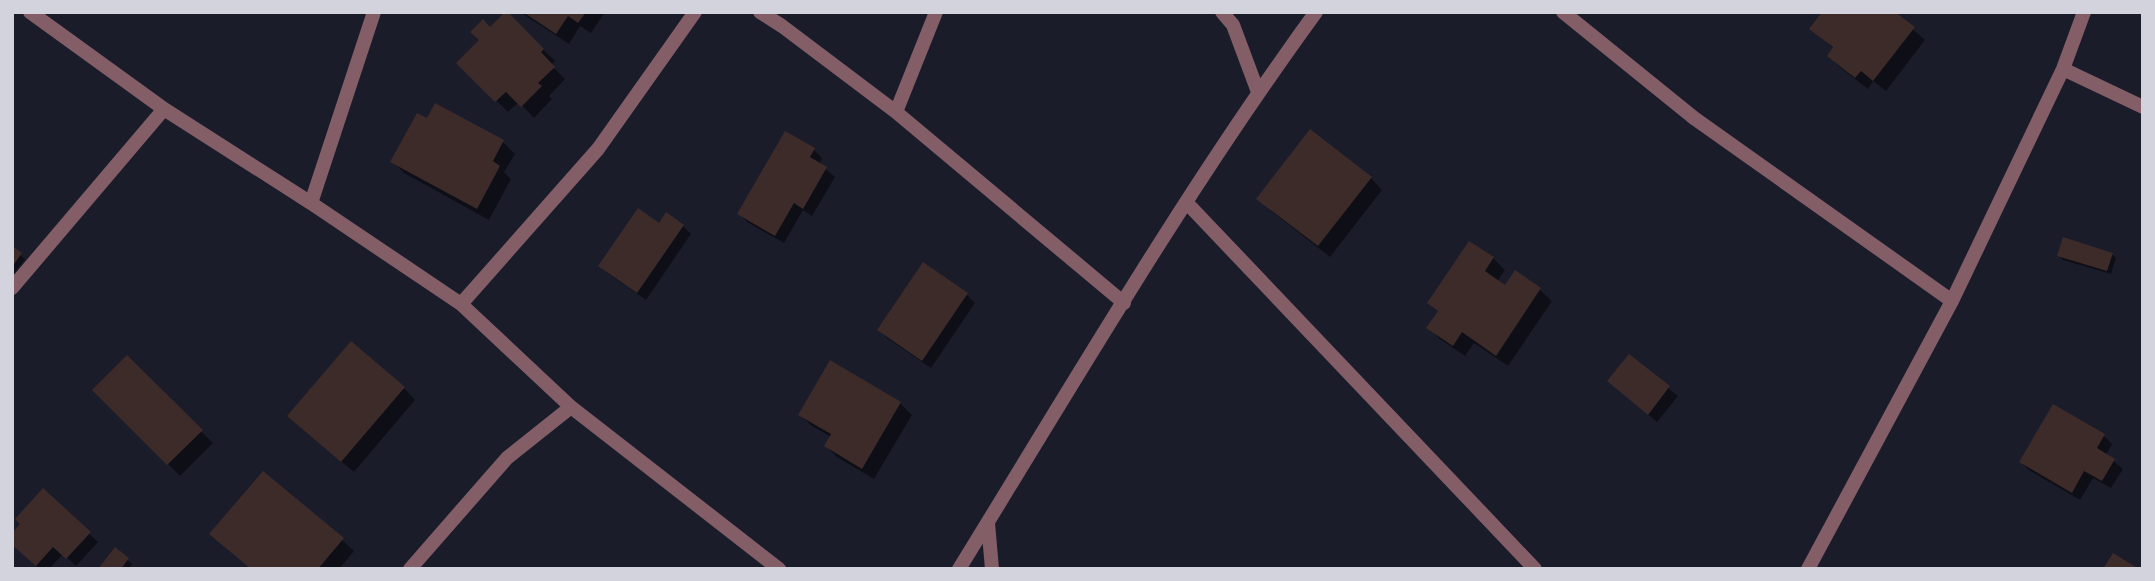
<svg xmlns="http://www.w3.org/2000/svg" width="2155" height="581" viewBox="0 0 2155 581" font-family="'Playfair Display',serif">
	<rect width="100%" height="100%" fill="#1b1c2a"/>
	<path fill="#0007" d="M 520,12 L 605,12 L 591,33 L 580,26 L 569,44 Z
		M 1893,12 L 1925,40 L 1886,91 L 1873,81 L 1868,89 L 1841,68 L 1829,56 L 1834,49 L 1812,29 Z
		M 506,13 L 555,61 L 551,65 L 565,79 L 549,96 L 552,99 L 534,118 L 519,102 L 508,112 L 459,63 Z
		M 427,121 L 503,142 L 515,154 L 504,172 L 511,179 L 489,220 L 404,173 L 393,162 Z
		M 814,150 L 822,158 L 819,164 L 835,177 L 812,216 L 803,210 L 784,243 L 747,222 L 739,213 Z
		M 1371,178 L 1382,190 L 1330,257 L 1270,210 L 1258,199 Z
		M 659,225 L 683,226 L 691,234 L 646,300 L 609,274 L 601,265 Z
		M 12,248 L 25,259 L 12,276 Z
		M 2112,254 L 2116,258 L 2111,274 L 2063,260 L 2059,256 Z
		M 1493,258 L 1505,270 L 1497,282 L 1505,287 L 1515,273 L 1540,290 L 1552,301 L 1508,366 L 1474,343 L 1465,356 L 1440,339 L 1429,328 L 1439,312 L 1429,303 Z
		M 967,295 L 975,303 L 931,368 L 887,338 L 879,330 Z
		M 1629,356 L 1678,396 L 1657,422 L 1609,381 Z
		M 127,358 L 213,443 L 180,476 L 94,390 Z
		M 831,362 L 900,403 L 912,415 L 874,479 L 837,457 L 826,446 L 831,437 L 812,426 L 800,415 Z
		M 404,388 L 415,400 L 354,472 L 301,428 Z
		M 2104,436 L 2112,444 L 2106,455 L 2123,469 L 2111,488 L 2093,478 L 2080,500 L 2029,470 L 2021,462 Z
		M 43,491 L 98,542 L 76,566 L 63,554 L 49,569 L 40,569 L 12,543 Z
		M 342,540 L 354,551 L 339,569 L 251,569 Z
		M 115,549 L 132,564 L 128,569 L 100,569 Z"/>
	<path fill="#3c2b29" d="M 505,12 L 508,12 L 544,49 L 541,52 L 555,67 L 538,83 L 542,86 L 521,107 L 506,92 L 495,102 L 456,63 L 479,40 L 470,32 L 483,19 L 490,27 Z
		M 523,12 L 586,12 L 578,23 L 568,16 L 556,34 Z
		M 1822,12 L 1895,12 L 1915,27 L 1873,81 L 1861,71 L 1855,78 L 1827,56 L 1833,47 L 1809,29 Z
		M 435,103 L 504,140 L 493,161 L 500,166 L 477,209 L 390,162 L 417,113 L 427,118 Z
		M 1310,129 L 1372,177 L 1318,246 L 1256,199 Z
		M 785,131 L 815,148 L 810,157 L 827,167 L 803,209 L 794,203 L 775,236 L 737,214 Z
		M 638,208 L 659,223 L 666,212 L 684,225 L 637,293 L 598,266 Z
		M 2063,237 L 2113,253 L 2107,271 L 2057,256 Z
		M 1469,241 L 1494,257 L 1485,271 L 1505,285 L 1515,270 L 1541,288 L 1496,356 L 1462,332 L 1453,346 L 1426,328 L 1438,311 L 1427,303 Z
		M 12,246 L 22,253 L 12,267 Z
		M 923,262 L 968,293 L 922,361 L 877,330 Z
		M 351,341 L 405,387 L 341,462 L 287,416 Z
		M 1629,354 L 1670,386 L 1648,415 L 1607,381 Z
		M 127,355 L 203,430 L 167,465 L 92,390 Z
		M 830,360 L 901,402 L 862,469 L 824,446 L 831,434 L 798,415 Z
		M 2053,404 L 2105,434 L 2097,448 L 2115,459 L 2102,481 L 2084,471 L 2072,493 L 2019,462 Z
		M 263,471 L 344,538 L 318,569 L 251,569 L 209,534 Z
		M 43,488 L 91,532 L 66,559 L 53,547 L 36,566 L 12,545 L 12,533 L 20,524 L 15,519 Z
		M 115,547 L 129,558 L 121,569 L 98,569 Z
		M 2113,553 L 2139,569 L 2103,569 Z"/>
	<g fill="none" stroke-linecap="round" stroke-linejoin="round">
		<path stroke="#835e67" stroke-width="14" d="M 30,12 L 164,109 L 311,203 L 461,304 L 571,407 L 779,569
			M 760,12 L 782,26 L 896,112 L 1124,303
			M 1222,12 L 1233,25 L 1258,92
			M 1563,12 L 1694,118 L 1952,301
			M 2063,69 L 2143,107
			M 896,112 L 936,12
			M 1186,202 L 1535,569
			M 311,203 L 374,12
			M 12,288 L 164,109
			M 461,304 L 598,149 L 695,12
			M 988,523 L 992,569
			M 410,569 L 507,458 L 571,407
			M 959,569 C 1075,381 1186,190 1316,12
			M 1808,569 L 1952,301 L 2063,69 L 2084,12"/>
	</g>
	<rect width="2155" height="581" fill="none" stroke="#d2d3dd" stroke-width="28"/>
</svg>
